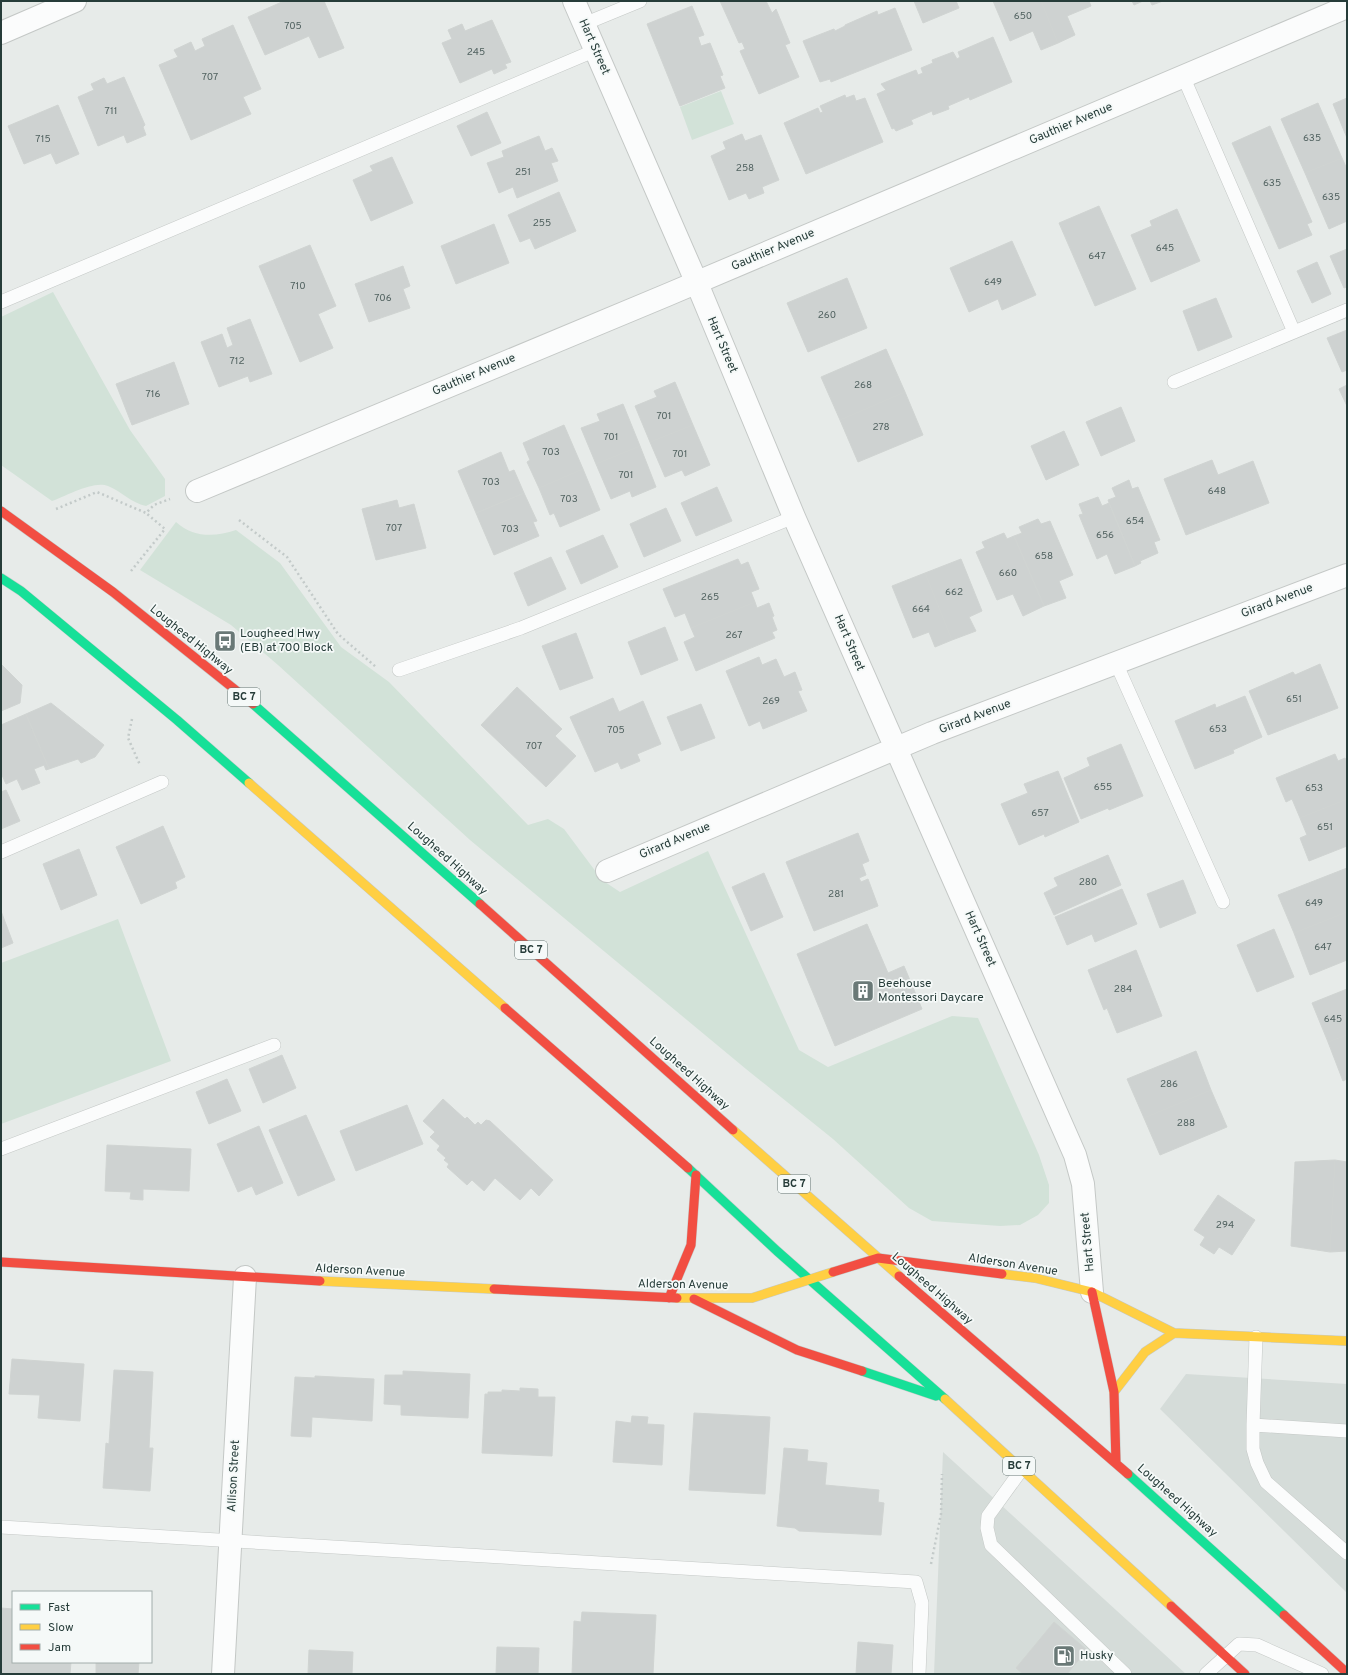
<svg xmlns="http://www.w3.org/2000/svg" width="1348" height="1675" viewBox="0 0 1348 1675" font-family="Overpass,sans-serif">
	<rect width="100%" height="100%" fill="#e7ebe9"/>
	<path fill="#d5dcd9" d="M 1186,1374 L 1347,1384 L 1347,1593 L 1160,1409 Z
		M 943,1452 L 1186,1674 L 934,1674 Z"/>
	<path fill="#d2e2d8" d="M 721,91 L 734,124 L 692,140 L 680,107 Z
		M 53,292 L 130,430 L 165,479 L 165,496 L 146,506 C 131,503 121,491 108,486 C 94,480 66,496 52,501 L 1,465 L 1,317 Z
		M 176,522 C 194,538 215,537 236,530 L 280,563 L 341,647 L 389,682 L 528,825 L 548,819 L 564,829 L 602,880 L 620,892 L 708,851 L 799,1050 L 828,1067 L 952,1016 L 978,1018 L 1039,1155 L 1049,1185 L 1049,1203 L 1038,1215 L 1020,1225 L 1000,1226 L 932,1221 L 909,1208 L 833,1139 L 746,1069 L 470,840 L 278,665 L 231,625 L 140,570 Z
		M 118,919 L 171,1061 L 1,1124 L 1,963 Z"/>
	<path fill="#ced2d1" stroke="#d0d4d2" d="M 284,1 L 324,1 L 344,48 L 319,58 L 309,36 L 265,55 L 248,17 Z
		M 720,1 L 766,1 L 772,13 L 776,9 L 790,43 L 785,45 L 799,77 L 759,94 L 740,51 L 745,49 L 742,42 L 739,43 Z
		M 914,1 L 956,1 L 959,8 L 923,23 Z
		M 993,1 L 1041,1 L 1058,43 L 1041,50 L 1033,31 L 1010,41 Z
		M 1041,1 L 1089,1 L 1091,6 L 1067,16 L 1075,35 L 1058,43 Z
		M 1132,1 L 1143,1 L 1134,5 Z
		M 1150,1 L 1163,1 L 1152,5 Z
		M 692,6 L 704,35 L 698,37 L 701,46 L 710,43 L 723,75 L 720,76 L 725,88 L 680,106 L 647,24 Z
		M 895,8 L 912,50 L 831,82 L 830,79 L 820,82 L 803,41 L 834,29 L 835,31 L 845,26 L 845,25 L 877,11 L 878,15 Z
		M 492,20 L 511,62 L 505,64 L 507,68 L 494,74 L 492,69 L 460,83 L 442,43 L 452,39 L 448,30 L 462,24 L 465,31 Z
		M 233,25 L 261,89 L 243,97 L 251,114 L 191,140 L 159,65 L 178,57 L 174,50 L 191,42 L 195,51 L 205,46 L 202,39 Z
		M 993,37 L 1012,82 L 970,100 L 969,97 L 948,106 L 949,109 L 933,115 L 932,111 L 911,120 L 913,124 L 896,131 L 894,128 L 892,129 L 877,94 L 886,90 L 881,84 L 916,70 L 918,75 L 923,73 L 921,68 L 933,63 L 932,60 L 953,52 L 957,59 L 960,57 L 958,52 Z
		M 124,77 L 145,125 L 143,127 L 146,135 L 127,143 L 124,135 L 98,146 L 78,97 L 94,90 L 91,84 L 104,78 L 107,84 Z
		M 845,95 L 846,98 L 854,95 L 856,101 L 865,98 L 883,142 L 806,174 L 784,123 L 818,108 L 820,113 L 823,112 L 820,106 Z
		M 1347,98 L 1347,138 L 1333,104 Z
		M 1318,103 L 1342,158 L 1305,173 L 1281,119 Z
		M 58,105 L 79,154 L 56,164 L 51,153 L 24,164 L 8,126 Z
		M 487,112 L 501,143 L 471,156 L 457,126 Z
		M 1270,126 L 1312,222 L 1307,224 L 1312,235 L 1279,249 L 1232,143 Z
		M 742,134 L 745,141 L 761,135 L 779,180 L 762,187 L 764,193 L 749,199 L 746,193 L 729,200 L 711,156 L 726,149 L 723,142 Z
		M 539,136 L 545,151 L 552,148 L 558,161 L 551,163 L 558,181 L 517,198 L 513,187 L 499,193 L 487,163 L 504,157 L 502,151 Z
		M 392,157 L 413,203 L 371,221 L 353,180 L 373,171 L 370,166 Z
		M 1342,158 L 1347,169 L 1347,221 L 1329,229 L 1305,173 Z
		M 559,192 L 576,231 L 535,249 L 530,238 L 520,242 L 508,215 Z
		M 1099,206 L 1136,289 L 1095,306 L 1059,223 Z
		M 1177,209 L 1200,261 L 1151,282 L 1131,235 L 1152,226 L 1150,221 Z
		M 494,224 L 509,263 L 456,284 L 441,246 Z
		M 1012,241 L 1036,295 L 1002,310 L 998,299 L 969,312 L 950,268 Z
		M 310,245 L 336,306 L 318,314 L 333,348 L 300,362 L 259,266 Z
		M 1347,249 L 1347,287 L 1344,288 L 1330,256 Z
		M 1317,262 L 1331,294 L 1312,303 L 1297,271 Z
		M 403,266 L 410,286 L 403,289 L 410,308 L 369,322 L 355,284 Z
		M 847,278 L 867,328 L 808,352 L 787,303 Z
		M 1216,298 L 1232,337 L 1198,351 L 1183,311 Z
		M 250,319 L 272,374 L 250,382 L 248,376 L 219,387 L 201,342 L 222,334 L 227,348 L 233,345 L 227,328 Z
		M 1347,330 L 1347,370 L 1342,372 L 1327,338 Z
		M 886,349 L 905,392 L 840,420 L 821,377 Z
		M 174,362 L 189,404 L 132,425 L 116,384 Z
		M 675,382 L 693,425 L 650,442 L 635,406 L 657,397 L 654,391 Z
		M 1347,385 L 1347,406 L 1339,389 Z
		M 905,392 L 923,435 L 858,462 L 840,420 Z
		M 623,404 L 640,446 L 596,464 L 581,428 L 600,421 L 597,414 Z
		M 1121,407 L 1135,441 L 1101,456 L 1086,422 Z
		M 564,425 L 583,469 L 539,488 L 527,462 L 530,460 L 523,443 Z
		M 693,425 L 710,465 L 685,476 L 682,470 L 665,477 L 650,442 Z
		M 1064,431 L 1079,465 L 1046,480 L 1031,446 Z
		M 640,446 L 656,487 L 632,497 L 630,491 L 611,499 L 596,464 Z
		M 501,452 L 509,472 L 514,470 L 524,493 L 476,513 L 458,471 Z
		M 1212,460 L 1218,475 L 1253,461 L 1269,503 L 1186,535 L 1164,479 Z
		M 583,469 L 600,510 L 560,527 L 554,513 L 550,515 L 539,488 Z
		M 1129,480 L 1132,489 L 1138,487 L 1160,540 L 1154,542 L 1158,553 L 1140,561 L 1141,563 L 1135,566 L 1108,500 L 1116,497 L 1112,488 Z
		M 717,487 L 732,521 L 696,536 L 681,503 Z
		M 524,493 L 537,521 L 533,522 L 539,536 L 494,555 L 476,513 Z
		M 1098,497 L 1102,506 L 1109,503 L 1135,566 L 1115,574 L 1107,554 L 1097,559 L 1079,515 L 1083,514 L 1079,504 Z
		M 397,500 L 399,508 L 414,504 L 426,548 L 376,560 L 362,509 Z
		M 666,508 L 681,541 L 644,557 L 630,524 Z
		M 1038,519 L 1041,524 L 1050,521 L 1073,575 L 1059,581 L 1066,598 L 1044,606 L 1014,536 L 1022,533 L 1019,527 Z
		M 1004,533 L 1007,539 L 1014,536 L 1044,606 L 1023,616 L 1013,594 L 997,600 L 976,552 L 985,548 L 982,542 Z
		M 603,535 L 618,567 L 581,584 L 566,551 Z
		M 551,557 L 566,589 L 528,606 L 514,573 Z
		M 738,559 L 741,565 L 748,562 L 759,589 L 751,592 L 755,602 L 691,628 L 685,613 L 675,617 L 663,589 Z
		M 961,559 L 982,611 L 969,617 L 976,631 L 952,640 L 925,573 Z
		M 925,573 L 952,640 L 935,647 L 929,632 L 913,638 L 892,586 Z
		M 755,602 L 757,608 L 769,603 L 774,616 L 772,617 L 777,630 L 772,632 L 775,638 L 696,671 L 684,642 L 695,637 L 691,628 Z
		M 665,627 L 678,660 L 641,675 L 628,642 Z
		M 576,633 L 593,678 L 560,690 L 542,646 Z
		M 759,657 L 762,665 L 776,659 L 784,677 L 795,672 L 802,690 L 798,691 L 807,711 L 763,729 L 760,721 L 749,726 L 726,671 Z
		M 1,664 L 22,685 L 20,703 L 1,711 Z
		M 1320,664 L 1338,708 L 1268,735 L 1249,691 L 1293,672 L 1295,675 Z
		M 517,687 L 562,729 L 555,736 L 576,756 L 546,787 L 481,725 Z
		M 1245,696 L 1262,737 L 1233,750 L 1234,753 L 1195,769 L 1175,721 L 1215,704 L 1216,708 Z
		M 613,698 L 619,712 L 643,701 L 661,744 L 637,754 L 640,761 L 621,769 L 618,762 L 595,772 L 570,717 Z
		M 51,703 L 104,745 L 95,757 L 81,763 L 78,759 L 49,769 L 26,714 Z
		M 701,704 L 715,738 L 681,751 L 667,717 Z
		M 26,714 L 49,769 L 46,770 L 44,765 L 34,769 L 40,783 L 22,790 L 17,779 L 6,784 L 1,773 L 1,725 Z
		M 1121,744 L 1143,796 L 1109,810 L 1108,808 L 1081,819 L 1064,778 L 1090,766 L 1087,758 Z
		M 1335,754 L 1338,761 L 1345,758 L 1347,763 L 1347,799 L 1300,818 L 1292,799 L 1286,802 L 1276,778 Z
		M 1058,771 L 1079,822 L 1045,837 L 1044,834 L 1019,845 L 1001,804 L 1028,793 L 1024,784 Z
		M 6,790 L 20,821 L 1,829 L 1,792 Z
		M 1347,799 L 1347,846 L 1309,861 L 1300,838 L 1307,835 L 1300,818 Z
		M 163,826 L 185,877 L 175,882 L 177,888 L 141,904 L 116,847 Z
		M 858,833 L 869,861 L 862,864 L 866,875 L 859,878 L 861,882 L 868,879 L 878,906 L 814,931 L 786,862 Z
		M 79,849 L 97,895 L 61,910 L 43,864 Z
		M 1108,855 L 1121,885 L 1054,915 L 1044,893 L 1058,886 L 1054,878 Z
		M 1347,868 L 1347,912 L 1294,933 L 1278,895 Z
		M 764,873 L 783,917 L 751,931 L 732,887 Z
		M 1183,880 L 1196,913 L 1160,928 L 1147,894 Z
		M 1122,889 L 1137,924 L 1095,942 L 1092,934 L 1067,945 L 1055,917 Z
		M 1,911 L 13,943 L 1,948 Z
		M 1347,912 L 1347,960 L 1310,975 L 1294,933 Z
		M 867,924 L 888,973 L 904,966 L 922,1009 L 835,1046 L 797,954 Z
		M 1274,929 L 1294,977 L 1257,992 L 1237,945 Z
		M 1136,950 L 1162,1016 L 1117,1033 L 1107,1008 L 1104,1010 L 1088,970 Z
		M 1347,989 L 1347,1035 L 1328,1042 L 1312,1003 Z
		M 1347,1035 L 1347,1079 L 1343,1081 L 1328,1042 Z
		M 1196,1051 L 1211,1090 L 1144,1118 L 1127,1079 Z
		M 282,1055 L 296,1088 L 263,1103 L 249,1069 Z
		M 227,1079 L 241,1111 L 209,1124 L 196,1092 Z
		M 1211,1090 L 1227,1127 L 1160,1155 L 1144,1118 Z
		M 443,1099 L 465,1119 L 467,1117 L 475,1125 L 478,1122 L 481,1125 L 486,1120 L 490,1121 L 553,1180 L 539,1196 L 531,1188 L 520,1200 L 495,1178 L 484,1191 L 472,1180 L 467,1185 L 447,1167 L 449,1164 L 444,1160 L 446,1158 L 437,1150 L 440,1146 L 430,1137 L 435,1132 L 423,1121 Z
		M 407,1105 L 423,1144 L 356,1171 L 340,1131 Z
		M 306,1115 L 335,1180 L 298,1196 L 269,1130 Z
		M 259,1126 L 283,1183 L 256,1195 L 252,1186 L 238,1192 L 217,1144 Z
		M 107,1145 L 191,1149 L 189,1191 L 143,1189 L 143,1200 L 130,1199 L 131,1192 L 105,1191 Z
		M 1335,1160 L 1347,1162 L 1347,1251 L 1330,1252 Z
		M 1335,1160 L 1330,1252 L 1291,1246 L 1295,1162 Z
		M 1218,1195 L 1255,1220 L 1232,1255 L 1219,1247 L 1214,1254 L 1200,1245 L 1205,1237 L 1194,1230 Z
		M 12,1359 L 84,1364 L 80,1421 L 38,1418 L 40,1395 L 9,1394 Z
		M 114,1370 L 153,1372 L 149,1448 L 153,1448 L 150,1491 L 103,1488 L 106,1443 L 109,1444 Z
		M 403,1371 L 470,1374 L 468,1418 L 401,1415 L 401,1405 L 384,1404 L 385,1375 L 403,1375 Z
		M 315,1376 L 374,1379 L 372,1421 L 312,1417 L 311,1437 L 291,1436 L 295,1377 L 315,1378 Z
		M 520,1388 L 538,1389 L 538,1397 L 555,1397 L 552,1456 L 482,1453 L 485,1394 L 488,1394 L 488,1392 L 502,1392 L 502,1390 L 520,1391 Z
		M 694,1413 L 770,1417 L 765,1494 L 689,1490 Z
		M 632,1416 L 648,1417 L 647,1424 L 664,1425 L 662,1465 L 613,1462 L 616,1421 L 631,1423 Z
		M 784,1448 L 808,1450 L 807,1461 L 827,1463 L 825,1485 L 879,1490 L 878,1502 L 884,1503 L 881,1535 L 799,1531 L 795,1528 L 777,1526 Z
		M 1,1608 L 13,1609 L 13,1662 L 71,1662 L 70,1674 L 1,1674 Z
		M 582,1612 L 656,1615 L 653,1674 L 572,1674 L 574,1621 L 581,1622 Z
		M 1054,1622 L 1087,1650 L 1067,1674 L 1023,1674 L 1016,1668 Z
		M 858,1642 L 893,1645 L 891,1674 L 856,1674 Z
		M 497,1647 L 539,1648 L 538,1674 L 496,1674 Z
		M 309,1650 L 353,1652 L 352,1674 L 308,1674 Z
		M 96,1662 L 139,1662 L 138,1674 L 96,1674 Z"/>
	<g fill="none" stroke-linecap="round" stroke-linejoin="round">
		<g stroke="#c4c8c6" stroke-width="14">
			<path id="lane" d="M 584,24 L 640,1
				M 1183,76 L 1294,332
				M 1,302 L 596,50
				M 1174,382 L 1347,310
				M 1116,663 L 1223,902
				M 399,670 L 521,628 L 794,517
				M 1,852 L 162,782
				M 1,1149 L 274,1045
				M 1256,1337 L 1253,1425 L 1253,1449 L 1257,1463 L 1266,1482 L 1347,1553
				M 1253,1425 L 1347,1431
				M 1022,1469 L 988,1516 L 987,1528 L 991,1545 L 1125,1674
				M 1,1527 L 916,1582 L 922,1603 L 919,1674
				M 1206,1674 L 1239,1644 L 1257,1645 L 1322,1674"/>
		</g>
		<g stroke="#c4c8c6" stroke-width="24">
			<path id="street" d="M 574,1 L 696,281 L 794,517 L 1075,1155 L 1083,1184 L 1092,1292
				M 1,33 L 75,1
				M 197,491 L 667,295 L 1347,7
				M 607,871 L 932,733 L 1347,575
				M 223,1674 L 245,1277"/>
		</g>
		<g stroke="#c4c9c7" stroke-width="10">
			<path id="fast" d="M 1,578 L 21,591 L 177,720 L 249,783
				M 253,704 L 480,904
				M 688,1168 L 777,1251 L 945,1399
				M 862,1371 L 936,1396
				M 1128,1474 L 1284,1615"/>
		</g>
		<g stroke="#c4c9c7" stroke-width="10">
			<path id="slow" d="M 249,783 L 505,1008
				M 733,1130 L 899,1276
				M 1002,1274 L 1035,1278 L 1092,1292 L 1174,1333 L 1347,1341
				M 320,1281 L 494,1289
				M 677,1298 L 752,1298 L 833,1272
				M 1114,1392 L 1145,1352 L 1174,1333
				M 945,1399 L 1171,1606"/>
		</g>
		<g stroke="#c4c9c7" stroke-width="10">
			<path id="jam" d="M 1,511 L 113,592 L 253,704
				M 480,904 L 733,1130
				M 505,1008 L 688,1168
				M 1,1262 L 320,1281
				M 833,1272 L 878,1258 L 1002,1274
				M 899,1276 L 1128,1474
				M 494,1289 L 677,1298
				M 1092,1292 L 1114,1392 L 1116,1463
				M 669,1298 L 691,1245 L 696,1175
				M 694,1299 L 797,1350 L 862,1371
				M 1171,1606 L 1245,1674
				M 1284,1615 L 1347,1673"/>
		</g>
		<path stroke="#c3cac9" stroke-width="2.5" stroke-dasharray="2 3" stroke-linecap="butt" d="M 56,509 L 97,492 L 146,513 L 154,505 L 170,499
			M 239,520 L 287,557 L 338,634 L 376,667
			M 131,571 L 165,529 L 146,513
			M 132,719 L 128,738 L 140,765
			M 931,1564 L 941,1514 L 942,1474"/>
		<use href="#lane" stroke="#fbfcfc" stroke-width="13"/>
		<use href="#street" stroke="#fbfcfc" stroke-width="22"/>
		<use href="#fast" stroke="#16e098" stroke-width="9"/>
		<use href="#slow" stroke="#ffcf43" stroke-width="9"/>
		<use href="#jam" stroke="#f24e42" stroke-width="9"/>
	</g>
	<defs>
		<g id="bus-square" transform="scale(1.15)"><rect x="-9" y="-9" width="18" height="18" rx="4" fill="#6a7977" stroke="#f5f9f8"/><path d="M-5-6H5V4H4V6H2V4H-2V6H-4V4H-5ZM-3.5-4V0h7V-4ZM-3.5 1.2v1.5H-2V1.2ZM2 1.2v1.5H3.5V1.2Z" fill="#fff"/></g>
		<g id="building-square" transform="scale(1.15)"><rect x="-9" y="-9" width="18" height="18" rx="4" fill="#6a7977" stroke="#f5f9f8"/><path d="M-4-6H4V6H1V3H-1V6H-4ZM-2.5-4.3h1.7v1.8h-1.7ZM.8-4.3h1.7v1.8H.8ZM-2.5-1h1.7V.8h-1.7ZM.8-1h1.7V.8H.8Z" fill="#fff"/></g>
		<g id="fuel-square" transform="scale(1.15)"><rect x="-9" y="-9" width="18" height="18" rx="4" fill="#6a7977" stroke="#f5f9f8"/><path d="M-5.5-6h7V0h2V4h1.3V-2.5L3-4.5l.8-.8L6-3V5H2.5V1h-1V6h-7ZM-4.2-4.7v3.2H.2V-4.7Z" fill="#fff"/></g>
	</defs>
	<g fill-rule="evenodd">
		<use href="#bus-square" x="225" y="641"/>
		<use href="#building-square" x="863" y="991"/>
		<use href="#fuel-square" x="1064" y="1656"/>
	</g>
	<g text-anchor="middle" dominant-baseline="central" stroke-width="3.5" stroke-linejoin="round" paint-order="stroke">
		<g font-size="10" fill="#516260">
			<text x="1023" y="16">650</text>
			<text x="293" y="26">705</text>
			<text x="476" y="52">245</text>
			<text x="210" y="77">707</text>
			<text x="111" y="111">711</text>
			<text x="1312" y="138">635</text>
			<text x="43" y="139">715</text>
			<text x="745" y="168">258</text>
			<text x="523" y="172">251</text>
			<text x="1272" y="183">635</text>
			<text x="1331" y="197">635</text>
			<text x="542" y="223">255</text>
			<text x="1165" y="248">645</text>
			<text x="1097" y="256">647</text>
			<text x="993" y="282">649</text>
			<text x="298" y="286">710</text>
			<text x="383" y="298">706</text>
			<text x="827" y="315">260</text>
			<text x="237" y="361">712</text>
			<text x="863" y="385">268</text>
			<text x="153" y="394">716</text>
			<text x="664" y="416">701</text>
			<text x="881" y="427">278</text>
			<text x="611" y="437">701</text>
			<text x="551" y="452">703</text>
			<text x="680" y="454">701</text>
			<text x="626" y="475">701</text>
			<text x="491" y="482">703</text>
			<text x="1217" y="491">648</text>
			<text x="569" y="499">703</text>
			<text x="1135" y="521">654</text>
			<text x="394" y="528">707</text>
			<text x="510" y="529">703</text>
			<text x="1105" y="535">656</text>
			<text x="1044" y="556">658</text>
			<text x="1008" y="573">660</text>
			<text x="954" y="592">662</text>
			<text x="710" y="597">265</text>
			<text x="921" y="609">664</text>
			<text x="734" y="635">267</text>
			<text x="1294" y="699">651</text>
			<text x="771" y="701">269</text>
			<text x="1218" y="729">653</text>
			<text x="616" y="730">705</text>
			<text x="534" y="746">707</text>
			<text x="1103" y="787">655</text>
			<text x="1314" y="788">653</text>
			<text x="1040" y="813">657</text>
			<text x="1325" y="827">651</text>
			<text x="1088" y="882">280</text>
			<text x="836" y="894">281</text>
			<text x="1314" y="903">649</text>
			<text x="1323" y="947">647</text>
			<text x="1123" y="989">284</text>
			<text x="1333" y="1019">645</text>
			<text x="1169" y="1084">286</text>
			<text x="1186" y="1123">288</text>
			<text x="1225" y="1225">294</text>
		</g>
		<g fill="#f5f9f8" stroke="#647572" stroke-width="1">
			<rect x="228" y="688" width="32" height="18" rx="3"/>
			<rect x="515" y="941" width="32" height="18" rx="3"/>
			<rect x="778" y="1175" width="32" height="18" rx="3"/>
			<rect x="1003" y="1457" width="32" height="18" rx="3"/>
		</g>
		<g font-size="11" font-weight="bold" fill="#263c39">
			<text x="244" y="697">BC 7</text>
			<text x="531" y="950">BC 7</text>
			<text x="794" y="1184">BC 7</text>
			<text x="1019" y="1466">BC 7</text>
		</g>
		<g font-size="12" fill="#263c39" stroke="#f5f9f8">
			<text transform="translate(594 47) rotate(66)">Hart Street</text>
			<text transform="translate(1071 124) rotate(-23)">Gauthier Avenue</text>
			<text transform="translate(773 250) rotate(-23)">Gauthier Avenue</text>
			<text transform="translate(722 345) rotate(67)">Hart Street</text>
			<text transform="translate(474 375) rotate(-23)">Gauthier Avenue</text>
			<text transform="translate(1277 601) rotate(-21)">Girard Avenue</text>
			<text transform="translate(191 640) rotate(39)">Lougheed Highway</text>
			<text transform="translate(849 643) rotate(67)">Hart Street</text>
			<text transform="translate(975 717) rotate(-21)">Girard Avenue</text>
			<text transform="translate(675 841) rotate(-23)">Girard Avenue</text>
			<text transform="translate(447 859) rotate(42)">Lougheed Highway</text>
			<text transform="translate(980 939) rotate(66)">Hart Street</text>
			<text transform="translate(689 1074) rotate(42)">Lougheed Highway</text>
			<text transform="translate(1088 1242) rotate(-95)">Hart Street</text>
			<text transform="translate(1013 1265) rotate(9)">Alderson Avenue</text>
			<text transform="translate(360 1271) rotate(3)">Alderson Avenue</text>
			<text transform="translate(683 1285) rotate(1)">Alderson Avenue</text>
			<text transform="translate(932 1289) rotate(41)">Lougheed Highway</text>
			<text transform="translate(234 1476) rotate(-87)">Allison Street</text>
			<text transform="translate(1177 1501) rotate(42)">Lougheed Highway</text>
		</g>
		<g font-size="12" fill="#263c39" stroke="#f5f9f8" text-anchor="start">
			<text x="240" y="634">Lougheed Hwy<tspan x="240" dy="14">(EB) at 700 Block</tspan></text>
			<text x="878" y="984">Beehouse<tspan x="878" dy="14">Montessori Daycare</tspan></text>
			<text x="1080" y="1656">Husky</text>
		</g>
	</g>
	<rect width="1348" height="1675" fill="none" stroke="#263c39" stroke-width="4"/>
	<rect x="12" y="1591" width="140" height="72" fill="#f5f9f8" stroke="#a2adac"/>
	<rect x="20" y="1604" width="20" height="6" fill="#16e098" stroke="#a2adac"/>
	<text x="48" y="1611" font-size="12" fill="#263c39">Fast</text>
	<rect x="20" y="1624" width="20" height="6" fill="#ffcf43" stroke="#a2adac"/>
	<text x="48" y="1631" font-size="12" fill="#263c39">Slow</text>
	<rect x="20" y="1644" width="20" height="6" fill="#f24e42" stroke="#a2adac"/>
	<text x="48" y="1651" font-size="12" fill="#263c39">Jam</text>
</svg>
